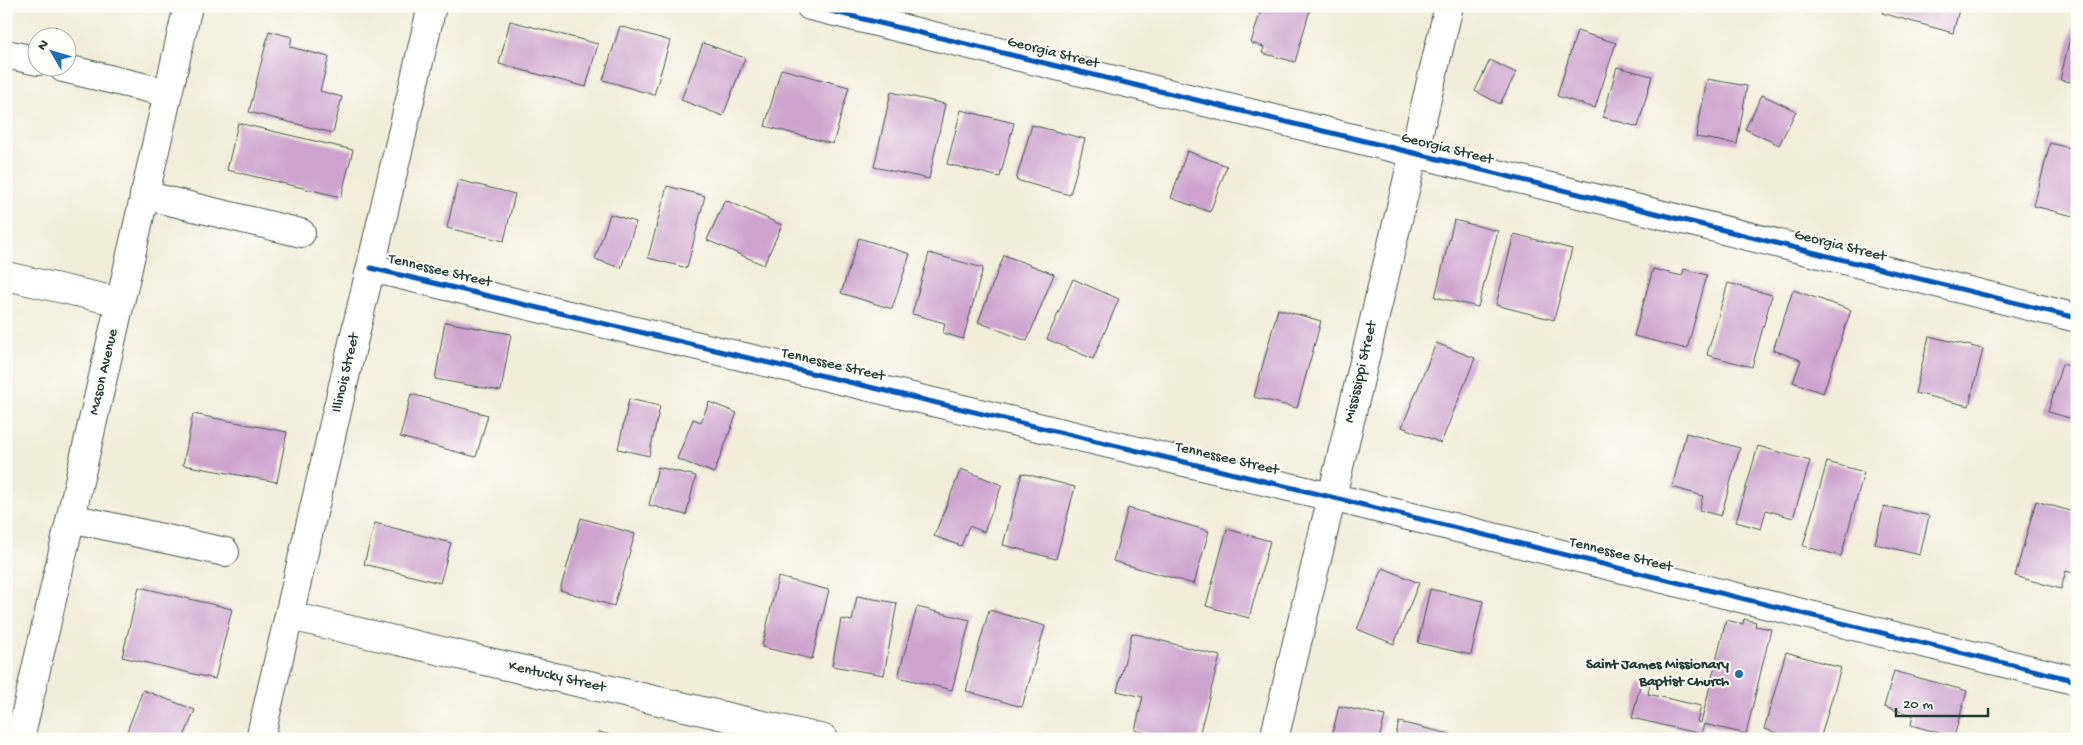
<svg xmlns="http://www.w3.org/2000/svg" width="2083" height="745" viewBox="0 0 2083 745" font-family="'Gochi Hand',sans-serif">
	<rect width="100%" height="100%" fill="#fdfcf7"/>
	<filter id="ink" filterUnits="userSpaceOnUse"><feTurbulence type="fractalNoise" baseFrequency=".02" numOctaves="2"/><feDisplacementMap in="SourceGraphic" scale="10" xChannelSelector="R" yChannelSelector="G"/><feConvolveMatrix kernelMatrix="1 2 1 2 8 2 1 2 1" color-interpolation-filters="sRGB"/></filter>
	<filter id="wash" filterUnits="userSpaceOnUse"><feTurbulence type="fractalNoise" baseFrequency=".0096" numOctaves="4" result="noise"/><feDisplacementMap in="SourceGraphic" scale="20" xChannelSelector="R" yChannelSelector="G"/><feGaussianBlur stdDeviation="1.12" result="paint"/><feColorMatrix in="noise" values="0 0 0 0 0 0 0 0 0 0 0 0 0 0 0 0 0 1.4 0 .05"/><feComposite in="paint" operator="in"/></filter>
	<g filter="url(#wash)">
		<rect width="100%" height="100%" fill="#f2edd8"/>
		<g id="blocks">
			<path fill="#cea4cf" d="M 1262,6 L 1311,6 L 1295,62 L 1262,53 L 1264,47 L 1251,43 Z
				M 1884,6 L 1960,6 L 1953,33 L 1882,13 Z
				M 2076,13 L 2077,13 L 2077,83 L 2060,80 Z
				M 510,21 L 598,44 L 586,87 L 499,64 Z
				M 620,26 L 670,41 L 654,95 L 603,80 Z
				M 269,31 L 292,37 L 290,47 L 329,57 L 320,91 L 342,97 L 333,133 L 249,112 Z
				M 1577,31 L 1616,43 L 1595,108 L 1557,96 Z
				M 703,43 L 745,58 L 723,116 L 681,100 Z
				M 1490,60 L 1516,73 L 1500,104 L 1475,91 Z
				M 1617,67 L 1652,76 L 1638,127 L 1603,117 Z
				M 781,69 L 849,87 L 833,144 L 765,126 Z
				M 1707,79 L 1747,86 L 1737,144 L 1696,137 Z
				M 891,92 L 945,104 L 929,179 L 874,167 Z
				M 1762,95 L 1796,111 L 1779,145 L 1745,129 Z
				M 961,110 L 1014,123 L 1000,177 L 947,164 Z
				M 238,123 L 353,150 L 341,197 L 227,170 Z
				M 1032,125 L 1085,139 L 1070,195 L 1016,180 Z
				M 2050,143 L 2077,150 L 2077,217 L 2034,206 Z
				M 1187,151 L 1227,166 L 1210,212 L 1171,198 Z
				M 458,180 L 515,194 L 504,241 L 447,228 Z
				M 667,186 L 705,196 L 687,268 L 648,258 Z
				M 725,200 L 782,225 L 764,265 L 707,240 Z
				M 610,214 L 636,222 L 621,268 L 595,259 Z
				M 1454,220 L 1498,231 L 1478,307 L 1435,297 Z
				M 1514,234 L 1572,249 L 1554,320 L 1496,305 Z
				M 859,238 L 910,254 L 892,309 L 841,293 Z
				M 929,253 L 983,268 L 963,339 L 943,333 L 945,323 L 912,314 Z
				M 1004,255 L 1054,274 L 1027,341 L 978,322 Z
				M 1653,269 L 1682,276 L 1684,269 L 1707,275 L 1687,349 L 1634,336 Z
				M 1073,279 L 1119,299 L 1093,359 L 1047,339 Z
				M 1728,283 L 1772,295 L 1752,367 L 1707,355 Z
				M 1793,290 L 1851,310 L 1823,393 L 1793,382 L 1801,360 L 1773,350 Z
				M 1278,309 L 1321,321 L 1297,408 L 1254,397 Z
				M 445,322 L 511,334 L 501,391 L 435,379 Z
				M 1929,336 L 1983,349 L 1969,406 L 1915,393 Z
				M 1436,343 L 1475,358 L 1441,443 L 1402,427 Z
				M 2062,364 L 2077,368 L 2077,420 L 2048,412 Z
				M 411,394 L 488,415 L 476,457 L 400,437 Z
				M 629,399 L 660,406 L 649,456 L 618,449 Z
				M 709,402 L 737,413 L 714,473 L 677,459 L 693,419 L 701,422 Z
				M 193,414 L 287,432 L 277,482 L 183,465 Z
				M 1686,433 L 1740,448 L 1721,516 L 1699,510 L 1703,496 L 1672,487 Z
				M 1758,446 L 1810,461 L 1793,518 L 1766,510 L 1761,529 L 1736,522 Z
				M 1827,462 L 1864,472 L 1841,556 L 1803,546 Z
				M 658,467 L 696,476 L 686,515 L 649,505 Z
				M 961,469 L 1002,485 L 984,532 L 969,526 L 961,546 L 934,536 Z
				M 1022,473 L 1075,487 L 1056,559 L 1003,545 Z
				M 2036,501 L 2077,513 L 2077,574 L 2066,571 L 2061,589 L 2015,576 Z
				M 1884,506 L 1929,516 L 1920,555 L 1875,544 Z
				M 1128,508 L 1209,531 L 1194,584 L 1113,561 Z
				M 581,518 L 635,534 L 614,606 L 560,590 Z
				M 375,523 L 451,543 L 440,583 L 364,564 Z
				M 1227,529 L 1270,541 L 1249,618 L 1206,606 Z
				M 1383,568 L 1419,583 L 1394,644 L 1357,629 Z
				M 778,577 L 829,590 L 812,659 L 762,647 Z
				M 139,587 L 232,609 L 215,679 L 122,657 Z
				M 1430,589 L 1483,601 L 1471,655 L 1418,643 Z
				M 857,596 L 897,603 L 884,675 L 832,666 L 841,619 L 852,621 Z
				M 917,607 L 970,620 L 952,690 L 898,677 Z
				M 989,610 L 1045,626 L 1022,707 L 966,691 Z
				M 1744,619 L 1756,622 L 1755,626 L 1771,629 L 1746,734 L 1704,724 L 1701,734 L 1632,718 L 1641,682 L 1650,685 L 1648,694 L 1701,706 L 1697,722 L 1701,723 L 1726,620 L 1743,624 Z
				M 1132,633 L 1220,656 L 1198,739 L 1169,739 L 1135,730 L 1143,697 L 1117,691 Z
				M 1786,652 L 1841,668 L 1820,739 L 1798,739 L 1764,729 Z
				M 1894,671 L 1967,691 L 1954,737 L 1911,725 L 1913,715 L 1884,707 Z
				M 143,690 L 195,710 L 183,739 L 124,739 Z
				M 1339,706 L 1385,716 L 1379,739 L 1331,739 Z
				M 1399,722 L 1450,734 L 1449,739 L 1395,739 Z
				M 599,732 L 622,738 L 622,739 L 596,739 Z"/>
		</g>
	</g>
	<g filter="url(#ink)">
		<use href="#blocks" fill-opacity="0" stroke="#3f574d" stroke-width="1"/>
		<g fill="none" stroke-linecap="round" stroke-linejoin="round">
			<g stroke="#3f574d" stroke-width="30">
				<path id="minor" d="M 810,6 L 1414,153 L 2077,318
					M 6,54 L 38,61
					M 63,68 L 168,93
					M 144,195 L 301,233
					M 371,268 L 1331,497 L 2077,681
					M 6,276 L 120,302
					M 71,518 L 225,552
					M 290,616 L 824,739
					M 20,739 L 188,6
					M 260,739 L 432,6
					M 1274,739 L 1449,6"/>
			</g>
			<use href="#minor" stroke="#fff" stroke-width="28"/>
			<g stroke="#fdfcf7" stroke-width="8">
				<path id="cycleway" d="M 810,6 L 1414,153 L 2077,318
					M 371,268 L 1331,497 L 2077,681"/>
			</g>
			<use href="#cycleway" stroke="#0057b8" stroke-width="5"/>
		</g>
	</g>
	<circle fill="#1f6fb2" stroke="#fdfcf7" stroke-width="2" cx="1739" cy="674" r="5"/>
	<g text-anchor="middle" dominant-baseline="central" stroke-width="4" stroke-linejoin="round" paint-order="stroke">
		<g font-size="15" fill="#1f3d34" stroke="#fdfcf7">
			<text transform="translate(1053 53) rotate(14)">Georgia Street</text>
			<text transform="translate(1447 149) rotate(14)">Georgia Street</text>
			<text transform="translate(1840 246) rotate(14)">Georgia Street</text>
			<text transform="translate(440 271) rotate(13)">Tennessee Street</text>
			<text transform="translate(833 365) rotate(13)">Tennessee Street</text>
			<text transform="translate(104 372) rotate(-77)">Mason Avenue</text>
			<text transform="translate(1361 372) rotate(-77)">Mississippi Street</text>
			<text transform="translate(346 373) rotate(-77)">Illinois Street</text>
			<text transform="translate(1227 459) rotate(13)">Tennessee Street</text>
			<text transform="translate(1621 555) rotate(14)">Tennessee Street</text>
			<text transform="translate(557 677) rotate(13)">Kentucky Street</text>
		</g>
		<g font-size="15" font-weight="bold" fill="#1f3d34" stroke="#fdfcf7" text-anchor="end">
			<text x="1729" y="665">Saint James Missionary<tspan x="1729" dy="17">Baptist Church</tspan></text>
		</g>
	</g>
	<rect width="2083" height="745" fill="none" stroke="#fdfcf7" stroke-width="25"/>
	<g transform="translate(52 52) rotate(308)"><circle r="24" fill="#fdfcf7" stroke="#a4b0a9"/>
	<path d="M0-4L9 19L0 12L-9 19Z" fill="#1f6fb2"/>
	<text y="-8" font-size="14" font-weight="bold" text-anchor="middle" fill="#1f3d34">N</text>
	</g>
	<path d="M1896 708v8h92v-8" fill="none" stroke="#1f3d34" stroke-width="2.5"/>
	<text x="1903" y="708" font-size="15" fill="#1f3d34" stroke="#fdfcf7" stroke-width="4" paint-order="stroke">20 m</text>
</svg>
